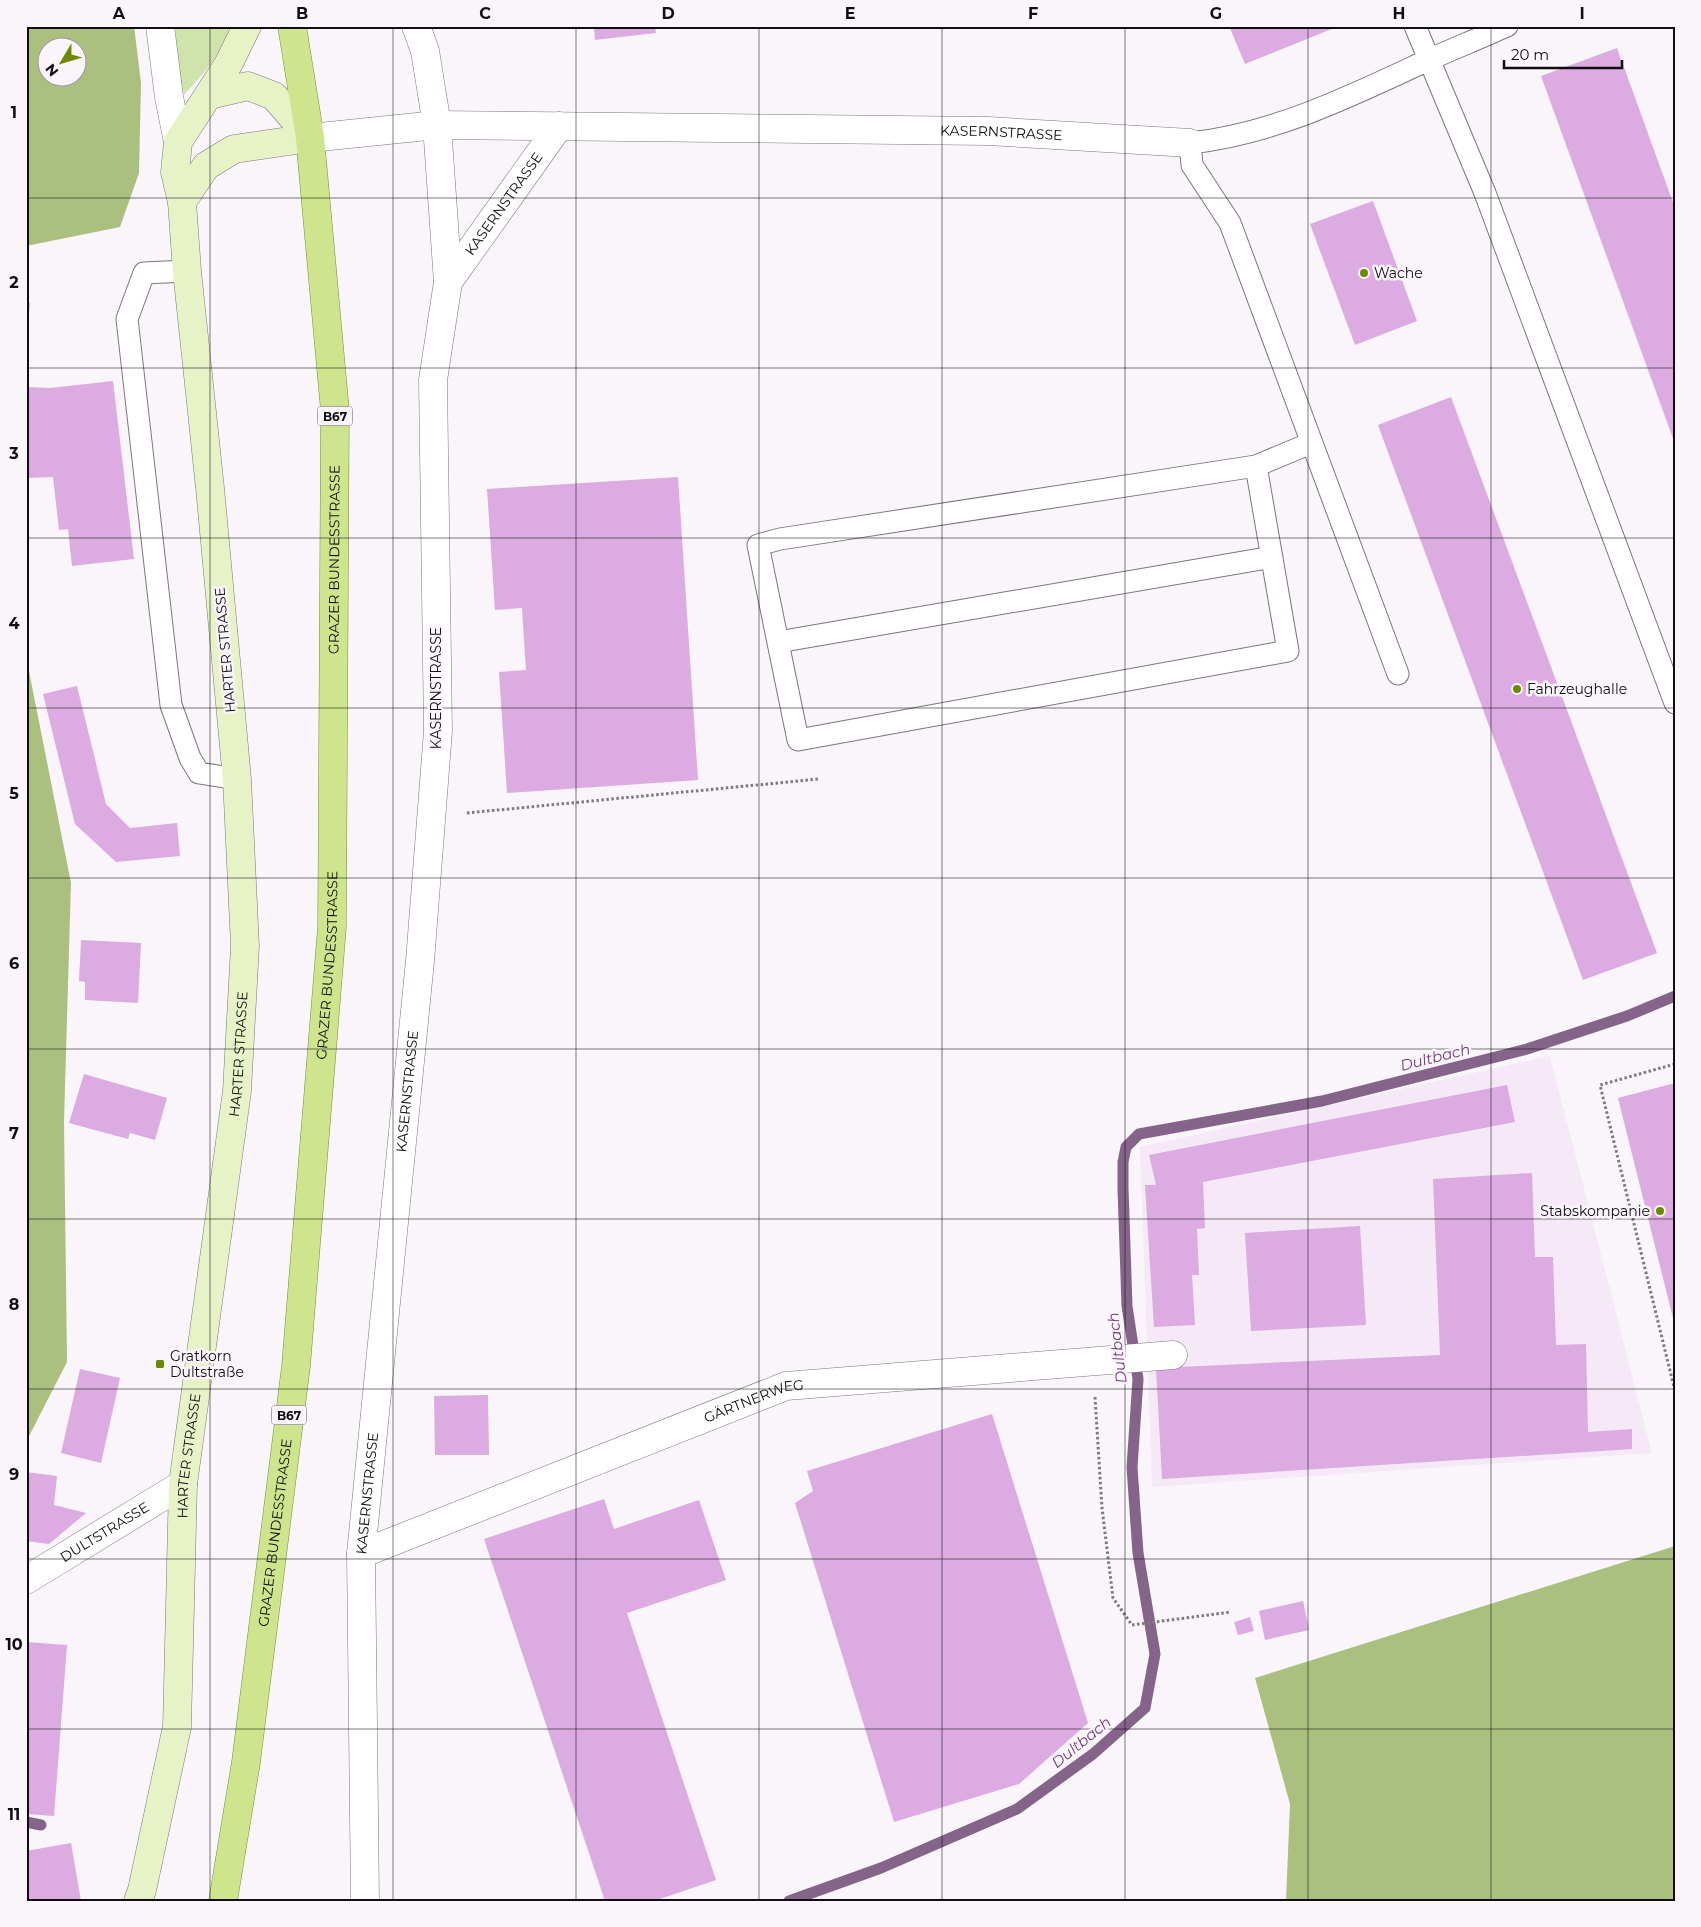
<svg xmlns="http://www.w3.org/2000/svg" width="1701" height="1927" viewBox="0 0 1701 1927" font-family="Montserrat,sans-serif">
	<rect width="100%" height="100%" fill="#faf4fb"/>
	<path fill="#f5e9f7" d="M 1550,1056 L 1652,1453 L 1152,1487 L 1140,1147 Z"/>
	<path fill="#d0e3aa" d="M 175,26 L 230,26 C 222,54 203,74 184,95 L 177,63 Z"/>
	<path fill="#abc07e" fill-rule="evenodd" d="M 26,26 L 134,26 L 141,83 L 139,173 L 120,227 L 26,246 ZM 48,48 L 78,48 L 78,78 L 48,78 Z
		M 26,656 L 71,883 L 64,1121 L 67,1362 L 26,1442 Z
		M 1675,1546 L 1675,1901 L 1286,1901 L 1290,1804 L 1255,1678 Z"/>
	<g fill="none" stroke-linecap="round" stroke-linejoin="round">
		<path stroke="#85648a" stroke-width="11" d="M 26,1822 L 41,1825
			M 789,1901 L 881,1868 L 1017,1809 L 1093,1754 L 1145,1708 L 1155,1654 L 1138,1553 L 1132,1467 L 1138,1379 L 1127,1306 L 1123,1188 L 1123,1162 L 1126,1147 L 1139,1134 L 1322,1101 L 1527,1049 L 1627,1016 L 1675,996"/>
	</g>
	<path fill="#dbabe1" d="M 594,26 L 655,26 L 656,33 L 595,40 Z
		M 1229,26 L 1339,26 L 1245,64 Z
		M 1617,48 L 1675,208 L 1675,444 L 1541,76 Z
		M 1373,201 L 1417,321 L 1355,345 L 1310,224 Z
		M 26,302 L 30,303 L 28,327 L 26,327 Z
		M 113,381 L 134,559 L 72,566 L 68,529 L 59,530 L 53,477 L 26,478 L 26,387 L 50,388 Z
		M 1451,397 L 1657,953 L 1583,980 L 1378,425 Z
		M 678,477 L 698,780 L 507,793 L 499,672 L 526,670 L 522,608 L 495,610 L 487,489 Z
		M 77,686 L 106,804 L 130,828 L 177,823 L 180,856 L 116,862 L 75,824 L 43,694 Z
		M 81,940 L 141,943 L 138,1003 L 85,1000 L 85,982 L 79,981 Z
		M 84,1074 L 167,1098 L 155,1140 L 130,1133 L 128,1139 L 69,1123 Z
		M 1675,1083 L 1675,1322 L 1674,1322 L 1618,1098 Z
		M 1507,1085 L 1515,1122 L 1203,1182 L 1205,1228 L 1197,1229 L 1199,1275 L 1192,1275 L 1195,1325 L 1154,1327 L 1145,1185 L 1156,1185 L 1149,1155 Z
		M 1532,1173 L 1535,1257 L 1553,1257 L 1556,1345 L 1586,1344 L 1588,1432 L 1632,1429 L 1632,1449 L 1162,1479 L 1156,1368 L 1440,1355 L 1433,1179 Z
		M 1360,1226 L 1366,1325 L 1251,1331 L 1245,1233 Z
		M 80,1369 L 120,1378 L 101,1463 L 61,1453 Z
		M 488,1395 L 489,1455 L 435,1455 L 434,1396 Z
		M 992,1414 L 1088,1723 L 1019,1784 L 894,1822 L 795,1503 L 813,1491 L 807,1471 Z
		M 26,1472 L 57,1476 L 54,1505 L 86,1513 L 49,1544 L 26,1541 Z
		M 604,1499 L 614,1529 L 699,1500 L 726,1580 L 627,1613 L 716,1880 L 654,1901 L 605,1901 L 484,1539 Z
		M 1303,1601 L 1309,1630 L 1265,1640 L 1259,1611 Z
		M 1250,1617 L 1254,1631 L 1238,1635 L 1234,1622 Z
		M 26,1642 L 67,1645 L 54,1816 L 26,1814 Z
		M 71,1843 L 81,1901 L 26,1901 L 26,1851 Z"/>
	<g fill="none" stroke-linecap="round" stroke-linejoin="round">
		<g stroke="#7b767c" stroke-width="23">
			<path id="lane" d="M 1415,26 L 1485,193 L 1675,703
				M 187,271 L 144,273 L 127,319 L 171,705 L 190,758 L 199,773 L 237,779
				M 1256,466 L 780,539 L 758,545 L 798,740 L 1288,651 L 1256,466 L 1311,443
				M 778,642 L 1272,557
				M 1398,674 L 1230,223 L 1192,165 L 1190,143 C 1274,134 1351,96 1426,61 C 1453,49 1480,38 1507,26"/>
		</g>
		<g stroke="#7b767c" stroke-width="29">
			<g id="street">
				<path d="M 160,26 L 169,97 L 178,142"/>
				<path id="s1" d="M 310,138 L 437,125 L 988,131 L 1190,143"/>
				<path id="s2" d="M 448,282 L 559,126"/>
				<path id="s3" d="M 361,1554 L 786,1386 L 1173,1355"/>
				<path id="s4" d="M 26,1580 L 183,1484"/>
				<path id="s5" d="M 365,1901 L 361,1554 L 420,961 L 438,731 L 433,380 L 448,282 L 437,125 L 425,51 L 416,26"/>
			</g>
		</g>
		<g stroke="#7b767c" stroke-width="29">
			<g id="secondary">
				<path d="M 209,95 L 248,86 L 274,96 L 310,138"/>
				<path d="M 182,202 L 206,166 L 234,149 L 310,138"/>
				<path id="s6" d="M 138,1901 L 142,1890 L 177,1727 L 183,1484 L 237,1091 L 245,946 L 237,779 L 210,488 L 187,271 L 182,202 L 175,172 L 178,142 L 229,63 L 247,26"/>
			</g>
		</g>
		<g stroke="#778e31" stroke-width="29">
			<g id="primary">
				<path id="s7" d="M 223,1901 L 246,1762 L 296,1366 L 332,927 L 335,411 L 310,138 L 292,26"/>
			</g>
		</g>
		<path stroke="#7d797e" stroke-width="3" stroke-dasharray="2.5 2.5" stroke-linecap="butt" d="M 467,813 L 819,779
			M 1675,1064 L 1600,1085 L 1675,1391
			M 1095,1397 L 1102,1508 L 1113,1598 L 1132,1625 L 1231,1612"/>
		<use href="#lane" stroke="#fff" stroke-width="21"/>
		<use href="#street" stroke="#fff" stroke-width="28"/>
		<use href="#secondary" stroke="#e7f2c7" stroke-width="28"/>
		<use href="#primary" stroke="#cee58e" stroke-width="28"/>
	</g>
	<path fill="none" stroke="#100e10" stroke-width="1" stroke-opacity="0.55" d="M 210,26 L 210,1901M 393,26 L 393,1901M 576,26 L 576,1901M 759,26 L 759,1901M 942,26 L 942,1901M 1125,26 L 1125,1901M 1308,26 L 1308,1901M 1491,26 L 1491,1901M 26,198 L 1675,198M 26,368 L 1675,368M 26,538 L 1675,538M 26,708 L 1675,708M 26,878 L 1675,878M 26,1049 L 1675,1049M 26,1219 L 1675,1219M 26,1389 L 1675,1389M 26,1559 L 1675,1559M 26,1729 L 1675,1729"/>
	<g fill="#6d8900" stroke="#faf4fb" stroke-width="2">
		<circle cx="1364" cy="273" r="5"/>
		<circle cx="1517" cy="689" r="5"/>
		<circle cx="1660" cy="1211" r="5"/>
		<rect x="155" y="1359" width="10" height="10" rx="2.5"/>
	</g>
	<g text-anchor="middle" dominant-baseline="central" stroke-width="5" stroke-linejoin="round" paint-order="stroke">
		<g fill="#faf4fb" stroke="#565356" stroke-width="1">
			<rect x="317.5" y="406.5" width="35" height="19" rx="4"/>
			<rect x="271.5" y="1405.5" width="35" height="19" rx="4"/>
		</g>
		<g font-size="12" font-weight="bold" fill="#100e10">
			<text x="335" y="416">B67</text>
			<text x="289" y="1415">B67</text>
		</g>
		<g font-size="14" fill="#100e10" stroke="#faf4fb">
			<text stroke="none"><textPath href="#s1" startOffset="692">KASERNSTRASSE</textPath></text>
			<text stroke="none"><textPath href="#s2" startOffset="96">KASERNSTRASSE</textPath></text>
			<text stroke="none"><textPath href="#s7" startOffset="1348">GRAZER BUNDESSTRASSE</textPath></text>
			<text transform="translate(225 650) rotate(-95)">HARTER STRASSE</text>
			<text transform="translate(436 688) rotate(-90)">KASERNSTRASSE</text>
			<text stroke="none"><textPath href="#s7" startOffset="942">GRAZER BUNDESSTRASSE</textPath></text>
			<text stroke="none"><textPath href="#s6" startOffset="855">HARTER STRASSE</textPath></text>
			<text stroke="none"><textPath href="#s5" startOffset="812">KASERNSTRASSE</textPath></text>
			<text stroke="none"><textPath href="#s3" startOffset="422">GÄRTNERWEG</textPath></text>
			<text stroke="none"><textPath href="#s6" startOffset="450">HARTER STRASSE</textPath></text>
			<text stroke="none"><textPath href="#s5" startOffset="408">KASERNSTRASSE</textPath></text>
			<text stroke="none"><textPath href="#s4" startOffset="92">DULTSTRASSE</textPath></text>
			<text stroke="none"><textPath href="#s7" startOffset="372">GRAZER BUNDESSTRASSE</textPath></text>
		</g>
		<g font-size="14" fill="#100e10" stroke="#faf4fb" text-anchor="start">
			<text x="1374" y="273">Wache</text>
			<text x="1527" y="689">Fahrzeughalle</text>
			<text x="1650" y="1211" text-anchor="end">Stabskompanie</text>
			<text x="170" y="1356">Gratkorn<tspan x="170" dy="16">Dultstraße</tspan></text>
		</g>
		<g font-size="15" font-style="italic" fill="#753b7d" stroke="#faf4fb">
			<text transform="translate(1435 1057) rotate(-14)">Dultbach</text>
			<text transform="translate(1117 1348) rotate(-97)">Dultbach</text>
			<text transform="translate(1081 1742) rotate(-39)">Dultbach</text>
		</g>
	</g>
	<rect width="1701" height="1927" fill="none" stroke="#faf4fb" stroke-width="55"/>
	<g transform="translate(62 62) rotate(232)"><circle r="24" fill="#faf4fb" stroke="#9c989d"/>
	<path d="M0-4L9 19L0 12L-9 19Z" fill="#6d8900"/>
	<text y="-8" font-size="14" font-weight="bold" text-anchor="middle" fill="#100e10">N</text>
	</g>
	<path d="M1504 60v8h118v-8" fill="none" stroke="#100e10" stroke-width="2.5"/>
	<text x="1511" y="60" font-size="15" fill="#100e10" stroke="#faf4fb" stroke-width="4" paint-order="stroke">20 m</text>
	<rect x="28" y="28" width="1646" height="1872" fill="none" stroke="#100e10" stroke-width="2"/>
	<g font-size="16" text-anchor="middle" font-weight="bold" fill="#100e10">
		<text x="119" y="19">A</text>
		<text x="302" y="19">B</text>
		<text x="485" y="19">C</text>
		<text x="668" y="19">D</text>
		<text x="850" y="19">E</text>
		<text x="1033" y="19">F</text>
		<text x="1216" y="19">G</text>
		<text x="1399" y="19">H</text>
		<text x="1582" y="19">I</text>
		<text x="14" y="118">1</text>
		<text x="14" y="288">2</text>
		<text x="14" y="459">3</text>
		<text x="14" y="629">4</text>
		<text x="14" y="799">5</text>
		<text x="14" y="969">6</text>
		<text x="14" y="1139">7</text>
		<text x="14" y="1310">8</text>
		<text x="14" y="1480">9</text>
		<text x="14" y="1650">10</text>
		<text x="14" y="1820">11</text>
	</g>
</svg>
